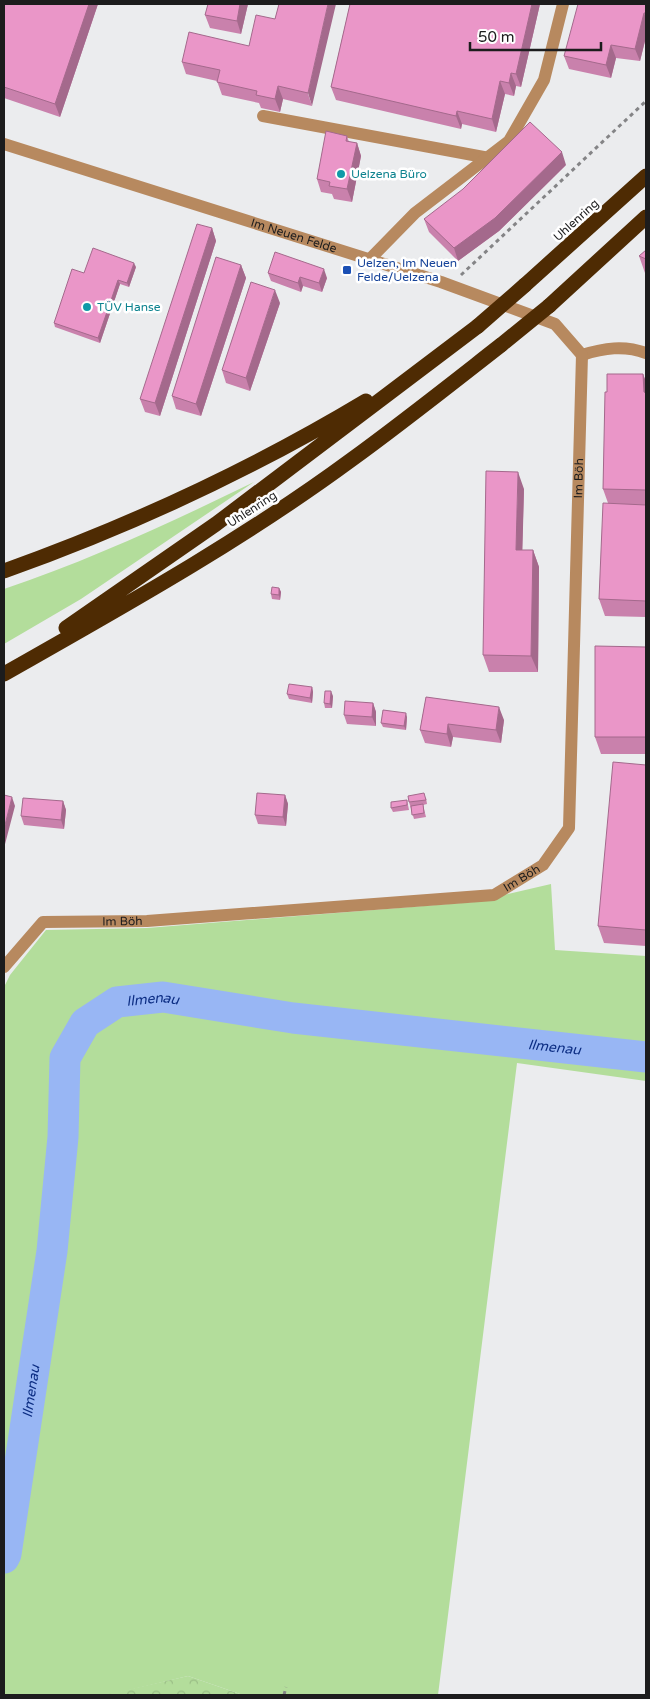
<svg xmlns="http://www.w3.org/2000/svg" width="650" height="1699" viewBox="0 0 650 1699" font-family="'Varela Round',sans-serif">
	<defs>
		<pattern id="forest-crowns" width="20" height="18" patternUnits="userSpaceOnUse" patternTransform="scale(1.25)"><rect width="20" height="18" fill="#b3dd9b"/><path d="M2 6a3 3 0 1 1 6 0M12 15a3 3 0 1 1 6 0" fill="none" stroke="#99bd85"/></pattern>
	</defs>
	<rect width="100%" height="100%" fill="#ebecee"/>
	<path fill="#b3dd9b" d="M 254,482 L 81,599 L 4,644 L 4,589 C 90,560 172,522 254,482 Z
		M 551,884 L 555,950 L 646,956 L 646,1081 L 517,1063 L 438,1695 L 243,1695 L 188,1676 L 108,1695 L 4,1695 L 4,987 L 10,975 L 46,930 L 147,928 L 474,902 Z"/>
	<path fill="url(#forest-crowns)" d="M 188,1676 L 243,1695 L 108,1695 L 109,1694 Z"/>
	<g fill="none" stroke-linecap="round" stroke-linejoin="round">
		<path stroke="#98b6f4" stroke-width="31" id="s1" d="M 4,1558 L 6,1554 L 52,1251 L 63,1137 L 65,1058 L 85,1023 L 117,1002 L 163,997 L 293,1018 L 646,1057"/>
		<path stroke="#848486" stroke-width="3" stroke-dasharray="4 4" stroke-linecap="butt" d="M 461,275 L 646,101
			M 284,1695 L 286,1687"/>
		<g stroke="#b7895f" stroke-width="12">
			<path d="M 263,116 L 489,158"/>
			<path id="s2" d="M 4,144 L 441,282 L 555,324 L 582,355 C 604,348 624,345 646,353"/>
			<path d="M 369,260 L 415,213 L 509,141 L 544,80 L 563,4"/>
			<path id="s3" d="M 4,967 L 43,922 L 147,921 L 494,895 L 543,865 L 569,828 L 582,355"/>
		</g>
		<path stroke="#4e2b03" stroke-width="15" d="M 525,285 L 646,176
			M 549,306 L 646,217
			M 4,571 C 130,526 251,470 366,401
			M 66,628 L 216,524 L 478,326
			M 4,674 C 122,607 241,541 351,460 C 402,423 451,384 501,345"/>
		<path stroke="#4e2b03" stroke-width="15" d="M 478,326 L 525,285
			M 501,345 L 549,306"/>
	</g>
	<path fill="#c981ac" d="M 4,4 L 98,4 L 60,117 L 4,98 Z
		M 208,4 L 248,4 L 241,34 L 210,28 L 205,15 Z
		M 279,4 L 312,106 L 283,99 L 280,112 L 261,108 L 259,103 L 222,95 L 217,81 L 186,74 L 182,62 L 249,46 L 275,19 Z
		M 350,4 L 540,4 L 521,87 L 516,86 L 514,96 L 505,94 L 496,132 L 462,124 L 461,129 L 336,100 L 331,87 Z
		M 646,4 L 646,37 L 640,61 L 616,58 L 611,78 L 569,69 L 564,56 Z
		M 347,136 L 349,142 L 357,143 L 361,156 L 352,202 L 334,199 L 332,194 L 321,192 L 317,179 Z
		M 566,165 L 499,231 L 458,261 L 429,232 L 424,219 Z
		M 212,228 L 216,241 L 160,416 L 145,412 L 140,399 Z
		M 646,250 L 646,273 L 645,273 L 639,256 Z
		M 241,265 L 246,278 L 201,416 L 176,409 L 172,396 Z
		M 136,267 L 129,287 L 120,284 L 100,343 L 55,327 L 54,323 Z
		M 268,273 L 327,278 L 322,292 L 303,286 L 301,292 L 271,281 Z
		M 280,303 L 250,391 L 226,383 L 222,370 Z
		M 643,374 L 646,382 L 646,617 L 605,616 L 599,599 L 608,503 L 603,489 L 607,392 Z
		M 524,489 L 522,550 L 533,550 L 539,567 L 538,672 L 489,672 L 483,655 Z
		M 279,588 L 281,592 L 280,600 L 272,599 L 271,594 Z
		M 646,647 L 646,754 L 601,754 L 595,737 Z
		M 312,687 L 313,692 L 312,703 L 289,699 L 287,694 Z
		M 333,696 L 332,708 L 325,708 L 324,703 Z
		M 426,697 L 504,720 L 501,743 L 453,737 L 451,747 L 425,743 L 420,730 Z
		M 373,703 L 376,712 L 376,726 L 347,724 L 344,715 Z
		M 407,717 L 406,730 L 383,727 L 381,723 Z
		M 646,765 L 646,946 L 604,943 L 598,926 Z
		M 285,795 L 288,804 L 286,826 L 258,824 L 255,815 Z
		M 426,798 L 427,804 L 423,805 L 426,817 L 414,819 L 409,802 Z
		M 407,800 L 409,810 L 393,812 L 391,808 Z
		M 63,801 L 66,810 L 64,829 L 24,825 L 21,816 Z"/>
	<path fill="#a4698c" d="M 89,4 L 98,4 L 60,117 L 55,104 Z
		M 240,4 L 248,4 L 241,34 L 237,21 Z
		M 328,4 L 336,4 L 312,106 L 308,93 Z
		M 532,4 L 540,4 L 521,87 L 516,74 Z
		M 644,13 L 646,18 L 646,37 L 640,61 L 635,49 Z
		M 611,45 L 616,58 L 611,78 L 606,65 Z
		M 511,73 L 516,86 L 514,96 L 509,83 Z
		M 500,81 L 505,94 L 496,132 L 492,119 Z
		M 278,86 L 283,99 L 280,112 L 275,99 Z
		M 457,111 L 462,124 L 461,129 L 456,116 Z
		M 357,143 L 361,156 L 352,202 L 347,189 Z
		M 562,152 L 566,165 L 499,231 L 458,261 L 454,248 Z
		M 212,228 L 216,241 L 160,416 L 155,403 Z
		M 134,263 L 136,267 L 129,287 L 127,283 Z
		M 241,265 L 246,278 L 201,416 L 196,404 Z
		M 324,269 L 327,278 L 322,292 L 319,283 Z
		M 300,277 L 303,286 L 301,292 L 298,283 Z
		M 118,280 L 120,284 L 100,343 L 98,338 Z
		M 275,290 L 280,303 L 250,391 L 246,378 Z
		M 643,374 L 646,382 L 646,400 L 644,392 Z
		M 518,472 L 524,489 L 522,566 L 516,550 Z
		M 533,550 L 539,567 L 538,672 L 531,656 Z
		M 279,588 L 281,592 L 280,600 L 279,595 Z
		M 312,687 L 313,692 L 312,703 L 310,698 Z
		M 331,691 L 333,696 L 332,708 L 330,704 Z
		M 373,703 L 376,712 L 376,726 L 372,717 Z
		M 499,707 L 504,720 L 501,743 L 496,730 Z
		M 406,713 L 407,717 L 406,730 L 404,726 Z
		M 448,724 L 453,737 L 451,747 L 447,734 Z
		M 285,795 L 288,804 L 286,826 L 283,817 Z
		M 12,797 L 15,806 L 4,848 L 4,829 Z
		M 63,801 L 66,810 L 64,829 L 61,820 Z"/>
	<path fill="#ea96c8" stroke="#a4698c" d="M 4,4 L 89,4 L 55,104 L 4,87 Z
		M 208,4 L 240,4 L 237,21 L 205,15 Z
		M 279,4 L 328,4 L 308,93 L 278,86 L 275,99 L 256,95 L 257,91 L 217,82 L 220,70 L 182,62 L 189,32 L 249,46 L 256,15 L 275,19 Z
		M 350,4 L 532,4 L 516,74 L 511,73 L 509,83 L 500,81 L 492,119 L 457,111 L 456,116 L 331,87 Z
		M 578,4 L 646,4 L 646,13 L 644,13 L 635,49 L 611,45 L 606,65 L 564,56 Z
		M 530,122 L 562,152 L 495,218 L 454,248 L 424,219 L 463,189 Z
		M 326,131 L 347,136 L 346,141 L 357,143 L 347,189 L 329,186 L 330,182 L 317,179 Z
		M 197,224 L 212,228 L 155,403 L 140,399 Z
		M 93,248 L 134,263 L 127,283 L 118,280 L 98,338 L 54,323 L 72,269 L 84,273 Z
		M 646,250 L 646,259 L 639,256 Z
		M 275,252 L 324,269 L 319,283 L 300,277 L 298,283 L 268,273 Z
		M 216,257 L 241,265 L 196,404 L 172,396 Z
		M 251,282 L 275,290 L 246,378 L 222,370 Z
		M 607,374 L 643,374 L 644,392 L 646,393 L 646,490 L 603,489 L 605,392 L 607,392 Z
		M 486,471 L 518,472 L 516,550 L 533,550 L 531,656 L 483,655 Z
		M 603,503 L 646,505 L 646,601 L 599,599 Z
		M 272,587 L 279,588 L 279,595 L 271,594 Z
		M 595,646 L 646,647 L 646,737 L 595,737 Z
		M 289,684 L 312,687 L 310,698 L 287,694 Z
		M 325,691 L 331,691 L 330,704 L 324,703 Z
		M 426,697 L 499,707 L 496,730 L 448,724 L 447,734 L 420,730 Z
		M 345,701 L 373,703 L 372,717 L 344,715 Z
		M 383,710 L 406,713 L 404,726 L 381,723 Z
		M 613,762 L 646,765 L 646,930 L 598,926 Z
		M 257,793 L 285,795 L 283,817 L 255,815 Z
		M 424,793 L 426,800 L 409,802 L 408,796 Z
		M 4,795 L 12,797 L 4,829 Z
		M 23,798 L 63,801 L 61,820 L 21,816 Z
		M 407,800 L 407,805 L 391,808 L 391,802 Z
		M 423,804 L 424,813 L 412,815 L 411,806 Z"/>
	<g fill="#0f9aa8" stroke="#fff" stroke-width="2">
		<circle cx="341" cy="174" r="5"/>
		<circle cx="87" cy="307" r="5"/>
	</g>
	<rect fill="#1a4fb4" stroke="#fff" stroke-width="2" x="342" y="265" width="10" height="10" rx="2.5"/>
	<g text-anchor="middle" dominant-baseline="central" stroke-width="5" stroke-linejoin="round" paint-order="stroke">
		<g font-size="12" fill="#0d838f" stroke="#fff" text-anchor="start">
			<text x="351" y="174">Uelzena Büro</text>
			<text x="97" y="307">TÜV Hanse</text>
		</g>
		<g font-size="12" fill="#1c1c1d" stroke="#fff">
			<text transform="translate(576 220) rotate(-42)">Uhlenring</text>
			<text stroke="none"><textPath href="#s2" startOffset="304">Im Neuen Felde</textPath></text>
			<text stroke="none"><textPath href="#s3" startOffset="964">Im Böh</textPath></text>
			<text transform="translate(252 509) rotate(-33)">Uhlenring</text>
			<text stroke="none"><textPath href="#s3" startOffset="544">Im Böh</textPath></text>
			<text stroke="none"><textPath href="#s3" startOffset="139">Im Böh</textPath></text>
		</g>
		<g font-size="12" fill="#164399" stroke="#fff" text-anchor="start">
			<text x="357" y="263">Uelzen, Im Neuen<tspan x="357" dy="14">Felde/Uelzena</tspan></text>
		</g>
		<g font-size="14" font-style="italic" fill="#0c2d83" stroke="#fff">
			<text stroke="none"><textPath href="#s1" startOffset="619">Ilmenau</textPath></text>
			<text stroke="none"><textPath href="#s1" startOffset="1024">Ilmenau</textPath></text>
			<text stroke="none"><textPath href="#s1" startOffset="169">Ilmenau</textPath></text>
		</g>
	</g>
	<rect width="650" height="1699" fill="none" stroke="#1c1c1d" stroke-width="10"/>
	<path d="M470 42v8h131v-8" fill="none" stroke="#1c1c1d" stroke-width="2.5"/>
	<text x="478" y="42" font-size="15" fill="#1c1c1d" stroke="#ffffff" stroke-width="4" paint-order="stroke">50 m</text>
</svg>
